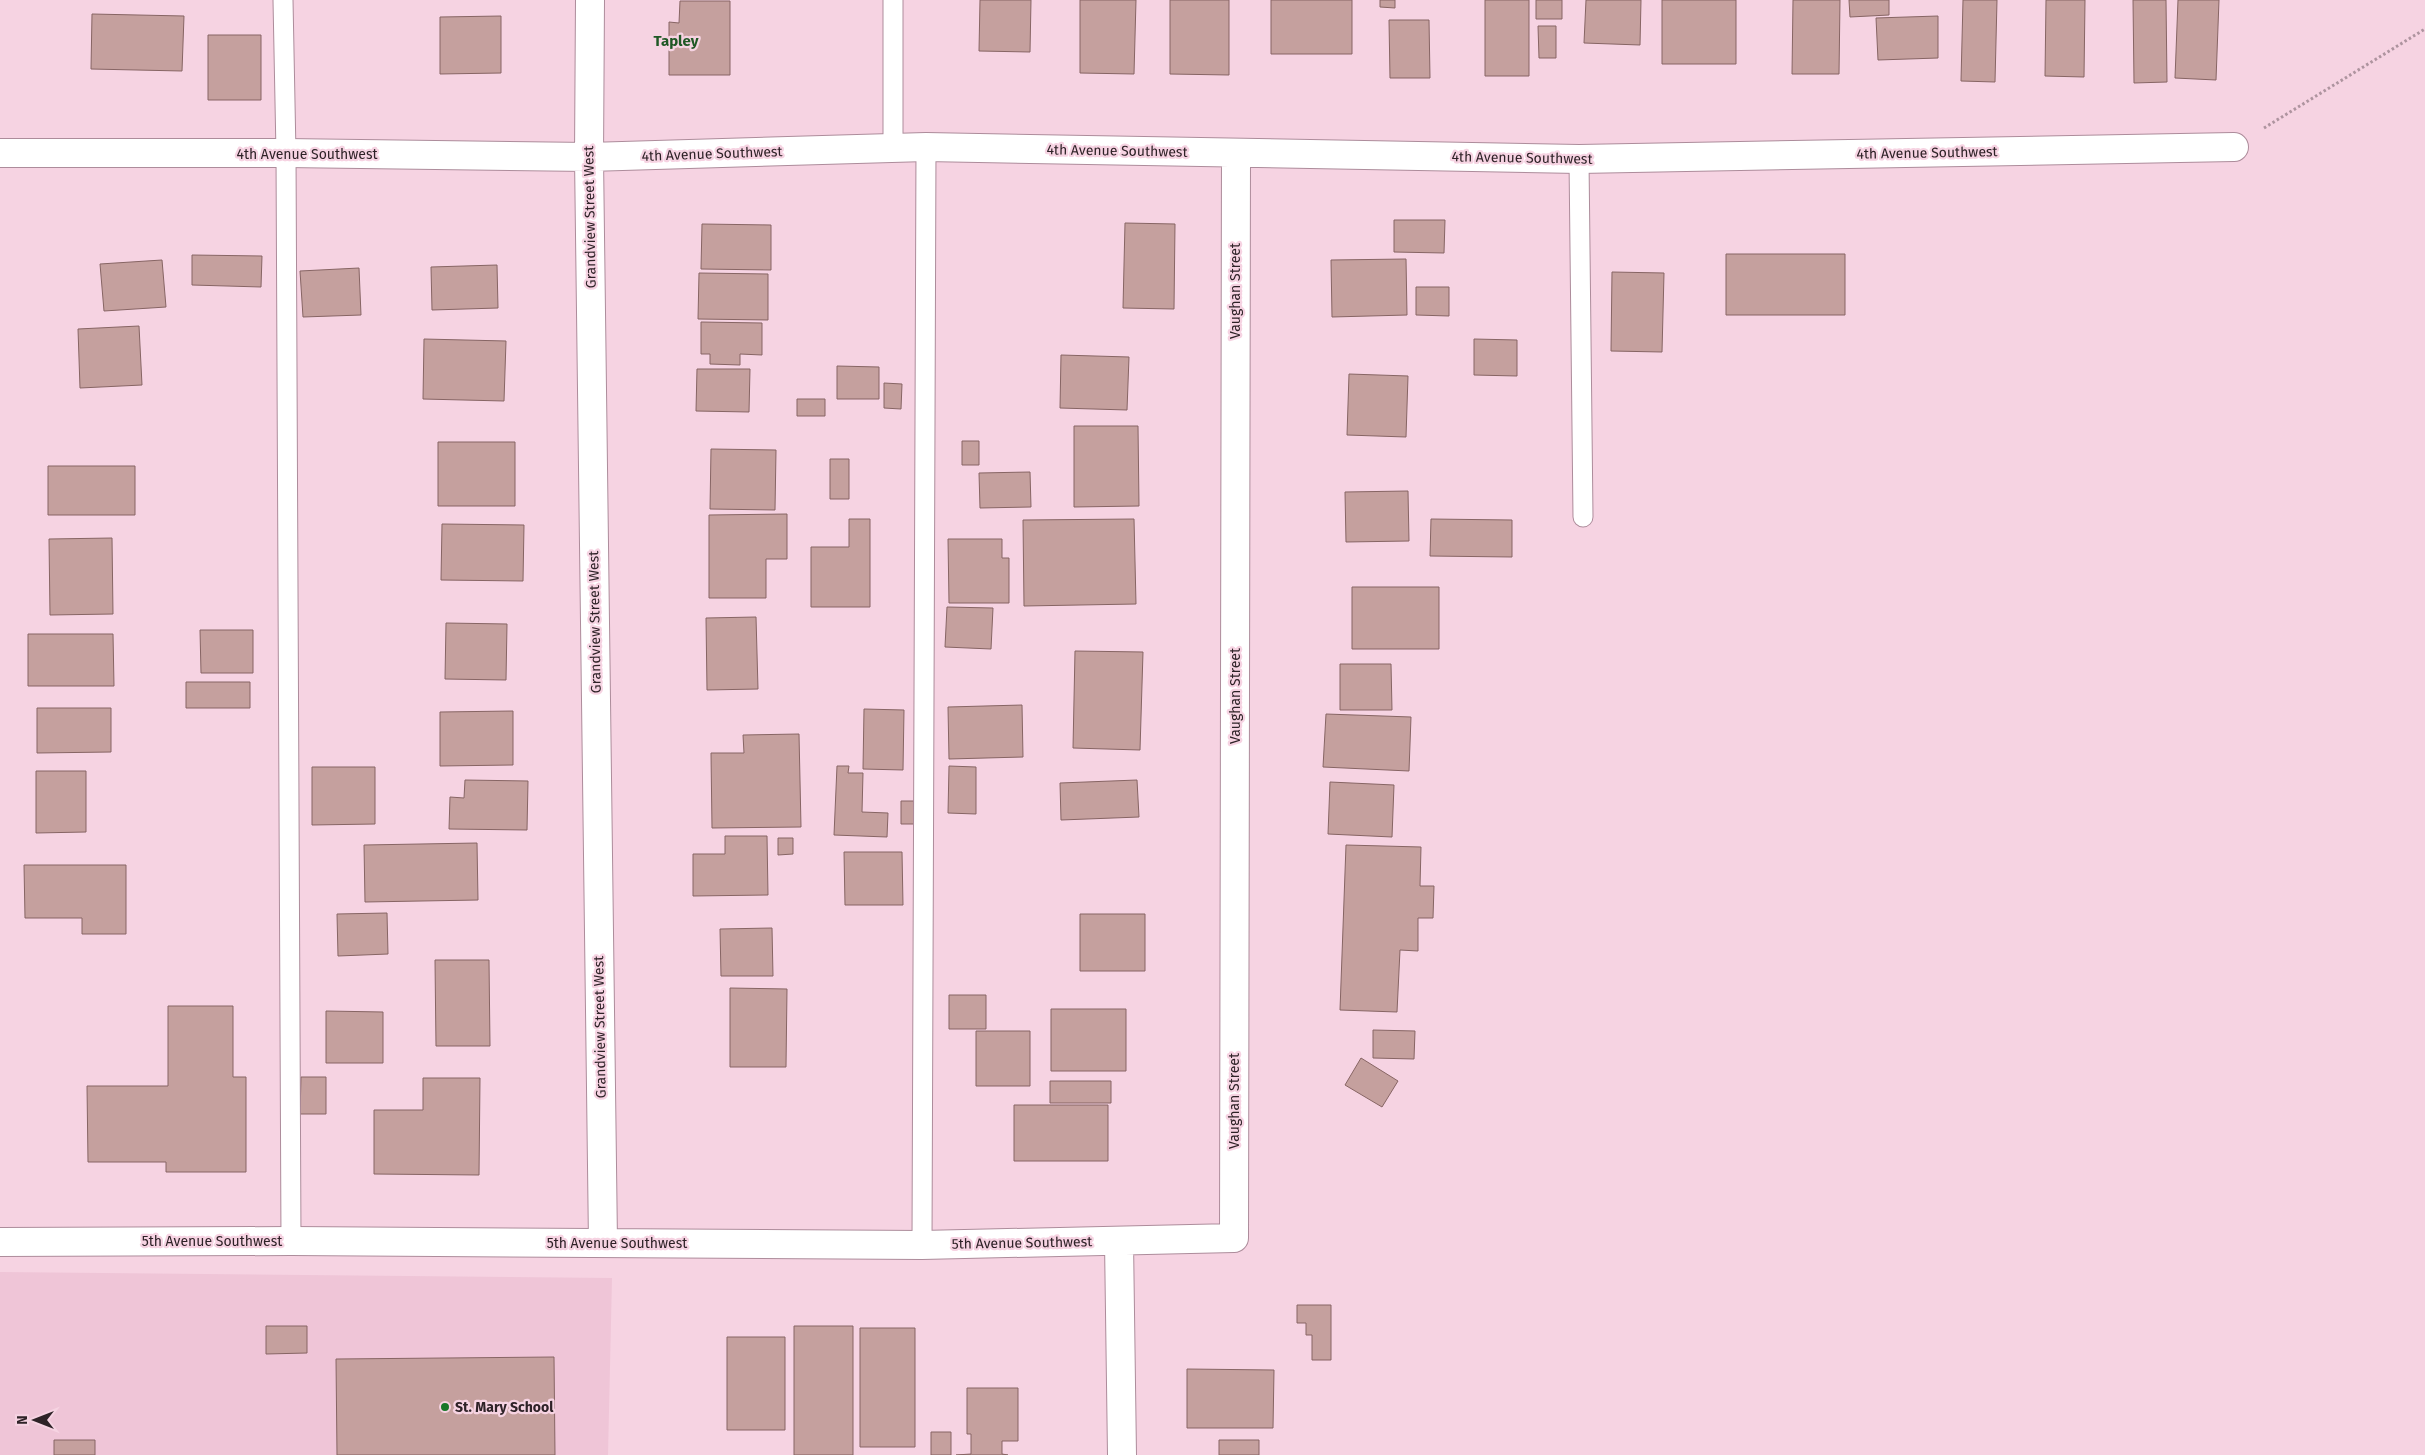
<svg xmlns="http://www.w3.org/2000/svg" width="2425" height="1455" viewBox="0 0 2425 1455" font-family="'Fira Sans',sans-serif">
	<rect width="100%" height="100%" fill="#f6d3e2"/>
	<path fill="#efc5d7" d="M 0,1272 L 612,1278 L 608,1455 L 0,1455 Z"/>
	<path fill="#c5a09e" stroke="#876564" d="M 980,0 L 1031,0 L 1030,52 L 979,51 Z
		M 1080,0 L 1136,0 L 1134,74 L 1080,73 Z
		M 1170,0 L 1229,0 L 1229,75 L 1170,74 Z
		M 1271,0 L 1352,0 L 1352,54 L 1271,54 Z
		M 1380,0 L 1395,0 L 1395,8 L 1380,7 Z
		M 1485,0 L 1529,0 L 1529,76 L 1485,76 Z
		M 1536,0 L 1562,0 L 1562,19 L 1536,19 Z
		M 1586,0 L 1641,0 L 1640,45 L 1584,43 Z
		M 1662,0 L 1736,0 L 1736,64 L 1662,64 Z
		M 1793,0 L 1840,0 L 1839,74 L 1792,74 Z
		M 1849,0 L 1889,0 L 1889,15 L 1850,17 Z
		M 1963,0 L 1997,0 L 1995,82 L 1961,81 Z
		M 2046,0 L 2085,0 L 2084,77 L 2045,76 Z
		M 2133,0 L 2166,0 L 2167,82 L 2134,83 Z
		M 2178,0 L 2219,0 L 2216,80 L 2175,78 Z
		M 680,1 L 730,1 L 730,75 L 669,75 L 669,22 L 679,23 Z
		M 92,14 L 184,16 L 182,71 L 91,69 Z
		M 501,16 L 501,73 L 440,74 L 440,17 Z
		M 1938,16 L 1938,58 L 1878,60 L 1876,18 Z
		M 1389,20 L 1429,20 L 1430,78 L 1390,78 Z
		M 1538,26 L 1556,26 L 1556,58 L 1539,58 Z
		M 208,35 L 261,35 L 261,100 L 208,100 Z
		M 1394,220 L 1445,220 L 1444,253 L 1394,252 Z
		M 1125,223 L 1175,224 L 1174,309 L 1123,308 Z
		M 702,224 L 771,225 L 771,270 L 701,269 Z
		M 1726,254 L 1845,254 L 1845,315 L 1726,315 Z
		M 192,255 L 262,256 L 261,287 L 192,285 Z
		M 1406,259 L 1407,315 L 1332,317 L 1331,260 Z
		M 162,260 L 166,307 L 104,311 L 100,264 Z
		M 497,265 L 498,308 L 432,310 L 431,267 Z
		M 359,268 L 361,315 L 303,317 L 300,271 Z
		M 1612,272 L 1664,273 L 1662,352 L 1611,351 Z
		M 699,273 L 768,274 L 768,320 L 698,319 Z
		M 1416,287 L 1449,287 L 1449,316 L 1416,315 Z
		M 701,322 L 762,323 L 762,355 L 740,354 L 740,365 L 710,364 L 710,354 L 701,354 Z
		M 139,326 L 142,385 L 80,388 L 78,329 Z
		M 424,339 L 506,341 L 504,401 L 423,399 Z
		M 1474,339 L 1517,340 L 1517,376 L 1474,375 Z
		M 1061,355 L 1129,357 L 1127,410 L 1060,408 Z
		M 837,366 L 879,367 L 879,399 L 837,399 Z
		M 697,369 L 750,369 L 749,412 L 696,411 Z
		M 1349,374 L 1408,376 L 1406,437 L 1347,435 Z
		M 884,383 L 902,384 L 901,409 L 884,408 Z
		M 797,399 L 825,399 L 825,416 L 797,416 Z
		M 1074,426 L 1138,426 L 1139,506 L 1074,507 Z
		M 962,441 L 979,441 L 979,465 L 962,465 Z
		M 438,442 L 515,442 L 515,506 L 438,506 Z
		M 711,449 L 776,450 L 775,510 L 710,509 Z
		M 830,459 L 849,459 L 849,499 L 830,499 Z
		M 48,466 L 135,466 L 135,515 L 48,515 Z
		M 1030,472 L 1031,507 L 980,508 L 979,473 Z
		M 1408,491 L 1409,541 L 1346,542 L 1345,492 Z
		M 787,514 L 787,559 L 766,559 L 766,598 L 709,598 L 709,515 Z
		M 849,519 L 870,519 L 870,607 L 811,607 L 811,547 L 849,547 Z
		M 1134,519 L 1136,604 L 1024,606 L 1023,520 Z
		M 1431,519 L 1512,520 L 1512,557 L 1430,556 Z
		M 442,524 L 524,525 L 523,581 L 441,580 Z
		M 112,538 L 113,614 L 50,615 L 49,539 Z
		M 948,539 L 1002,539 L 1002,558 L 1009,558 L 1009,603 L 949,603 Z
		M 1352,587 L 1439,587 L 1439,649 L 1352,649 Z
		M 947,607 L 993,608 L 991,649 L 945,647 Z
		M 756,617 L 758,689 L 707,690 L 706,618 Z
		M 446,623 L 507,624 L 506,680 L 445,679 Z
		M 200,630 L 253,630 L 253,673 L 201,673 Z
		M 28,634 L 113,634 L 114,686 L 28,686 Z
		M 1075,651 L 1143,652 L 1140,750 L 1073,748 Z
		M 1340,664 L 1391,664 L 1392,710 L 1340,710 Z
		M 186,682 L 250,682 L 250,708 L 186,708 Z
		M 1022,705 L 1023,757 L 949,759 L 948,707 Z
		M 37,708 L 111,708 L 111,752 L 37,753 Z
		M 864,709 L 904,710 L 903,770 L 863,769 Z
		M 513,711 L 513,765 L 440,766 L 440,712 Z
		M 1326,714 L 1411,717 L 1409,771 L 1323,767 Z
		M 799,734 L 801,827 L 712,828 L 711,753 L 744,753 L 743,735 Z
		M 837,766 L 849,766 L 848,773 L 863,773 L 862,812 L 888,813 L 887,837 L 834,835 Z
		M 949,766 L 976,767 L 976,814 L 948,813 Z
		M 312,767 L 375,767 L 375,824 L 312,825 Z
		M 36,771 L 86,771 L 86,832 L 36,833 Z
		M 465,780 L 528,781 L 527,830 L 449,829 L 450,797 L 464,798 Z
		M 1137,780 L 1139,817 L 1061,820 L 1060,783 Z
		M 1330,782 L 1394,785 L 1392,837 L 1328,834 Z
		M 901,801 L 914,801 L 914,824 L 901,824 Z
		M 725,836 L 767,836 L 768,895 L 693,896 L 693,854 L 725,854 Z
		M 778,838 L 793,838 L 793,854 L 778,855 Z
		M 477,843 L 478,900 L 365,902 L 364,845 Z
		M 1346,845 L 1421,847 L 1420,886 L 1434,886 L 1433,918 L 1418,918 L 1418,951 L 1400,950 L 1397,1012 L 1340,1010 Z
		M 844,852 L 902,852 L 903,905 L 845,905 Z
		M 24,865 L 126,865 L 126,934 L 82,934 L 82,918 L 25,918 Z
		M 387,913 L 388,954 L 338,956 L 337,914 Z
		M 1080,914 L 1145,914 L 1145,971 L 1080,971 Z
		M 772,928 L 773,976 L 721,976 L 720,929 Z
		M 435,960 L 489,960 L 490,1046 L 436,1046 Z
		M 730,988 L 787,989 L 786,1067 L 730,1067 Z
		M 949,995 L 986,995 L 986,1029 L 949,1029 Z
		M 168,1006 L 233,1006 L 233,1077 L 246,1077 L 246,1172 L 166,1172 L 166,1162 L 88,1162 L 87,1086 L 168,1086 Z
		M 1051,1009 L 1126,1009 L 1126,1071 L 1051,1071 Z
		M 326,1011 L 383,1012 L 383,1063 L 326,1063 Z
		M 1373,1030 L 1415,1031 L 1414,1059 L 1373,1058 Z
		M 976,1031 L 1030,1031 L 1030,1086 L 976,1086 Z
		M 1361,1058 L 1398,1081 L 1382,1107 L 1345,1085 Z
		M 301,1077 L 326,1077 L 326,1114 L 300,1114 Z
		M 423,1078 L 480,1078 L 479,1175 L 374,1174 L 374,1110 L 423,1110 Z
		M 1050,1081 L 1111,1081 L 1111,1103 L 1050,1103 Z
		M 1014,1105 L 1108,1105 L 1108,1161 L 1014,1161 Z
		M 1297,1305 L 1331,1305 L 1331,1360 L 1312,1360 L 1312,1335 L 1306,1335 L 1306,1323 L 1297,1323 Z
		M 266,1326 L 307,1326 L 307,1353 L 266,1354 Z
		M 794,1326 L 853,1326 L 853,1455 L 794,1455 Z
		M 860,1328 L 915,1328 L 915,1447 L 860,1447 Z
		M 727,1337 L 785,1337 L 785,1430 L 727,1430 Z
		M 554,1357 L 555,1455 L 337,1455 L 336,1359 Z
		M 1187,1369 L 1274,1370 L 1273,1428 L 1187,1428 Z
		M 967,1388 L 1018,1388 L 1018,1441 L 1002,1441 L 1002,1454 L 1008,1455 L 956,1455 L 971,1454 L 971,1434 L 967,1434 Z
		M 931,1432 L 951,1432 L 951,1455 L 931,1455 Z
		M 54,1440 L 95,1440 L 95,1455 L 54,1455 Z
		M 1219,1440 L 1259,1440 L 1259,1455 L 1219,1455 Z"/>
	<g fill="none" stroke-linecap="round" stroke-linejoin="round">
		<g stroke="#ad8c9b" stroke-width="21">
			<path id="lane" d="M 283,0 L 286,153 L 291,1241
				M 893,0 L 893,149
				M 1579,159 L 1583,517
				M 922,1245 L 926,147"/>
		</g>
		<g stroke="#ad8c9b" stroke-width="30">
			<path id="street" d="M 590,0 L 589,157 L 603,1243
				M 0,153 L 286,153 L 589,157 L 926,147 L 1579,159 L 2234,147
				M 1119,1241 L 1122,1455
				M 0,1242 L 291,1241 L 922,1245 L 1234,1238 L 1236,154"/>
		</g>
		<path stroke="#ae949f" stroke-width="3" stroke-dasharray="2.5 2.5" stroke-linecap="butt" d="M 2264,128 L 2425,29"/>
		<use href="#lane" stroke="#fff" stroke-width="19"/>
		<use href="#street" stroke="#fff" stroke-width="28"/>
	</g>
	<circle fill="#177728" stroke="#f6d3e2" stroke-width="2" cx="445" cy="1407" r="5"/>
	<g text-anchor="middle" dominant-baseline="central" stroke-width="4.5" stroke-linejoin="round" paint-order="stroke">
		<g font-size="14" fill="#2e2227" stroke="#f6d3e2">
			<text transform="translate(1117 151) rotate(1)">4th Avenue Southwest</text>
			<text transform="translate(1927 153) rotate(-1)">4th Avenue Southwest</text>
			<text x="307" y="154">4th Avenue Southwest</text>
			<text transform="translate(712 154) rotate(-2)">4th Avenue Southwest</text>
			<text transform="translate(1522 158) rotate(1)">4th Avenue Southwest</text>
			<text transform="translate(590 217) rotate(-91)">Grandview Street West</text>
			<text transform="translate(1235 291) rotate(-90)">Vaughan Street</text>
			<text transform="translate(595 622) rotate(-91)">Grandview Street West</text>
			<text transform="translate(1235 696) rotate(-90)">Vaughan Street</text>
			<text transform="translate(600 1027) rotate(-91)">Grandview Street West</text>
			<text transform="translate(1234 1101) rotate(-90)">Vaughan Street</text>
			<text x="212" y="1241">5th Avenue Southwest</text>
			<text x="617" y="1243">5th Avenue Southwest</text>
			<text transform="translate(1022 1243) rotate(-1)">5th Avenue Southwest</text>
		</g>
		<g font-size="14" font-weight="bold" fill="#2e2227" stroke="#f6d3e2" text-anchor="start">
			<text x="455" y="1407">St. Mary School</text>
		</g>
		<g font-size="15" font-weight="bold" fill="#1f5825" stroke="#f6d3e2">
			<text x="676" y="41">Tapley</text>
		</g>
	</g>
	<g transform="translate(35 1420) rotate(270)" stroke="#f6d3e2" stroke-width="4" paint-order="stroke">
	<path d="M0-4L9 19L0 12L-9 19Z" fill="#2e2227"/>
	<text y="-8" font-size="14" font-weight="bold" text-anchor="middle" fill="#2e2227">N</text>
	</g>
</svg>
